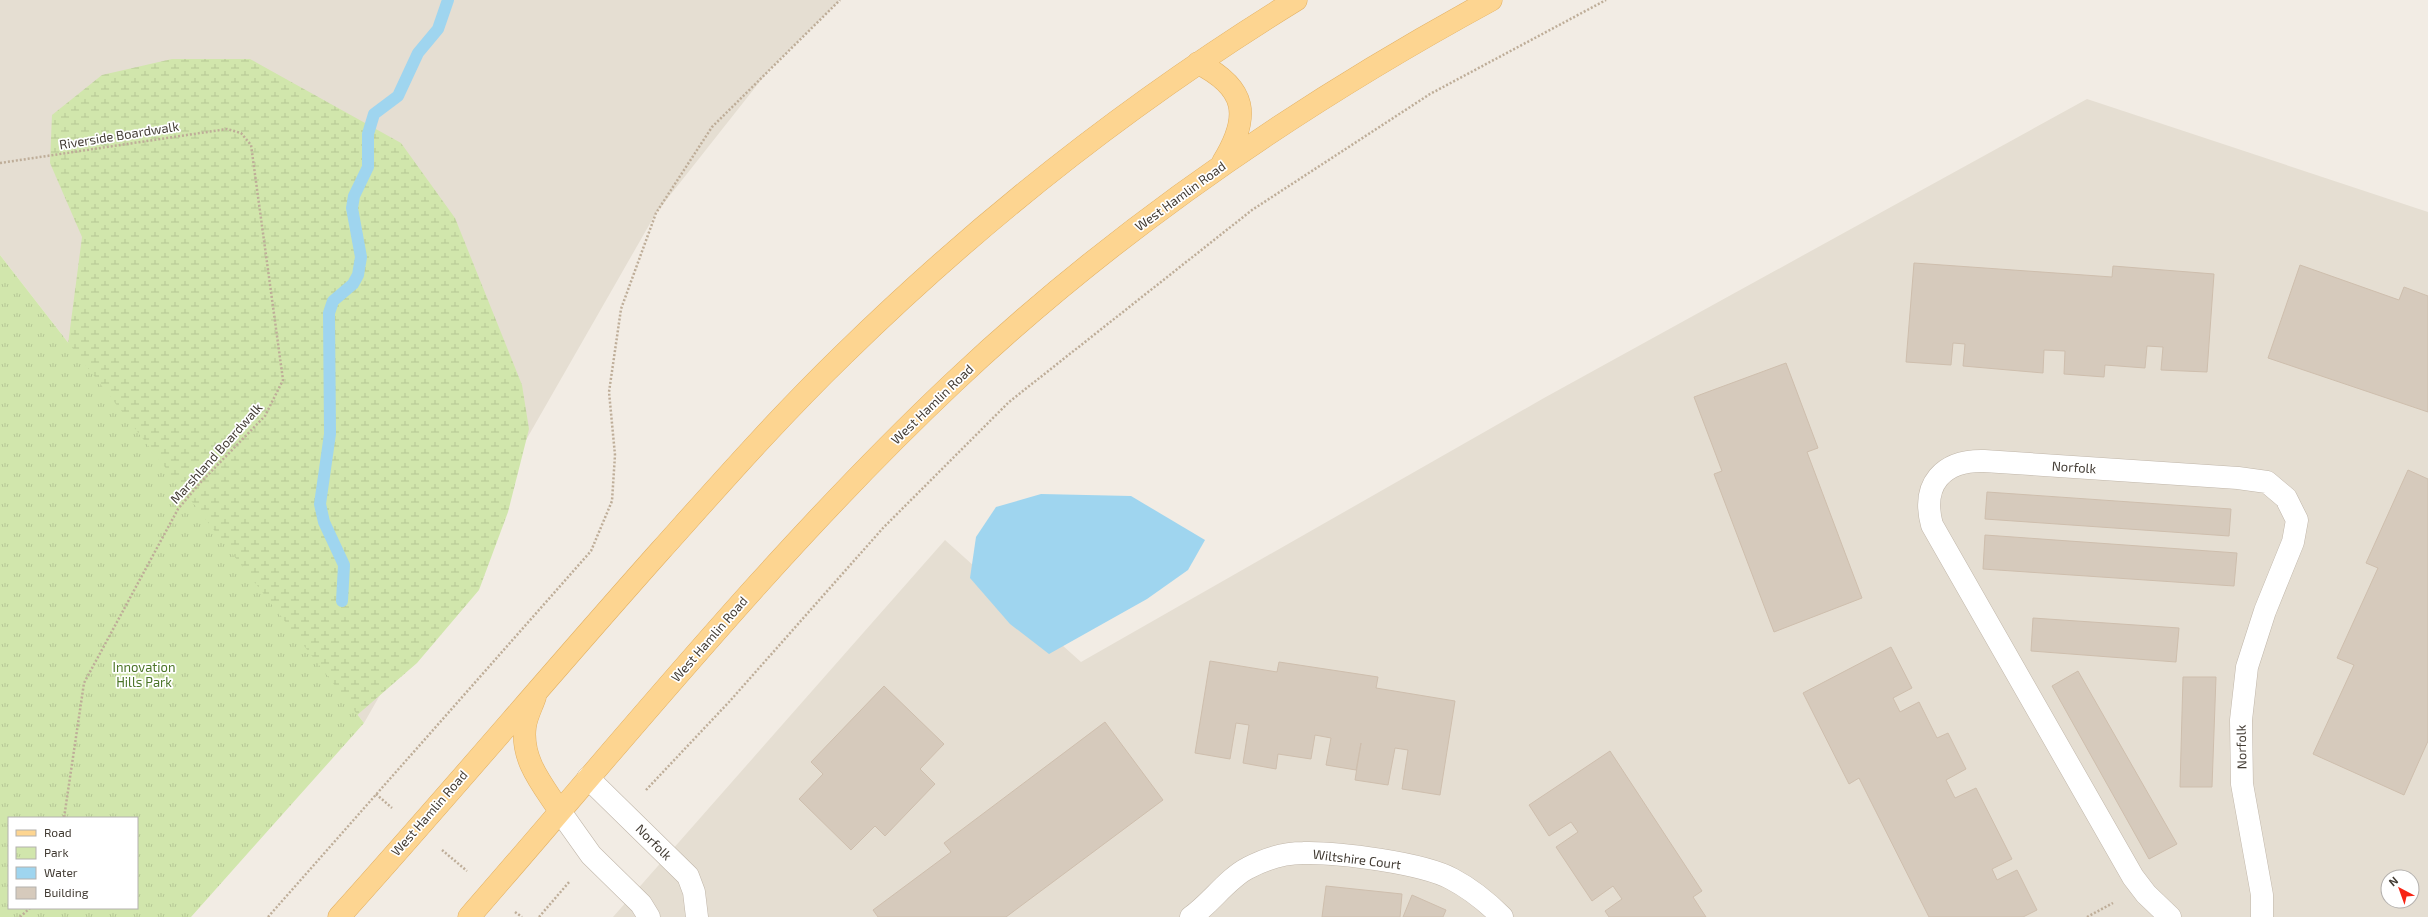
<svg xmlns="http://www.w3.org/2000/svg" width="2428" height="917" viewBox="0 0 2428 917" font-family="'Exo 2',sans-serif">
	<defs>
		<pattern id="wetland-marsh" width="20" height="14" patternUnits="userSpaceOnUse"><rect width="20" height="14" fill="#d1e6ac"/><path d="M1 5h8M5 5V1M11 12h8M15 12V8" fill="none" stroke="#b5c695"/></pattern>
		<pattern id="park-tufts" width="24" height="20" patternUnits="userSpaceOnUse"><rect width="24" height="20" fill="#d1e6ac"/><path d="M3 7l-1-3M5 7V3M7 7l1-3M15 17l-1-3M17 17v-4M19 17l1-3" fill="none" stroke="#b5c695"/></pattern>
	</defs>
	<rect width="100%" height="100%" fill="#f2ece4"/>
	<path fill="#e5ded2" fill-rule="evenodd" d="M 0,0 L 840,0 L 769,70 L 656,213 L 364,723 L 0,255 Z
		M 2087,99 L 2428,212 L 2428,917 L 613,917 L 945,540 L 1081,662 L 1544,398 ZM 2388,877 L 2412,877 L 2412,901 L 2388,901 Z"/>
	<path fill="url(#wetland-marsh)" fill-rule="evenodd" d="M 172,59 L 250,59 L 401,143 L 455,218 L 522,385 L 529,429 L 508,512 L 479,590 L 417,663 L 325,743 L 154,917 L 0,917 L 0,494 L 61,398 L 82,237 L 50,163 L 52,115 L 102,75 ZM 9,818 L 137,818 L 137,908 L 9,908 Z"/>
	<path fill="url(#park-tufts)" fill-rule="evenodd" d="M 0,255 L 364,723 L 191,917 L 0,917 ZM 9,818 L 137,818 L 137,908 L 9,908 Z"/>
	<path fill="#9fd5ef" d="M 1041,494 L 1131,496 L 1205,540 L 1188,570 L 1147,599 L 1049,654 L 1010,624 L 970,578 L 976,537 L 996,507 Z"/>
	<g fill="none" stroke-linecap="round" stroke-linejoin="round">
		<path stroke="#9fd5ef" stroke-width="12" d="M 342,601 L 344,565 L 324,522 L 320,504 L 330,434 L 329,313 L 333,301 L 353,284 L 358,275 L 361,257 L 352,208 L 354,196 L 368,167 L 368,134 L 374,114 L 398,96 L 418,53 L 438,29 L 448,0"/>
	</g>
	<path fill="#d6cabc" stroke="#cebead" d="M 1914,263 L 2112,277 L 2113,266 L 2214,274 L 2207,372 L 2161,370 L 2163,347 L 2147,346 L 2145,368 L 2105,365 L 2104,377 L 2064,374 L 2065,351 L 2044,350 L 2043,373 L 1963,366 L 1965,344 L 1953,343 L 1951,365 L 1906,362 Z
		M 2300,265 L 2399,300 L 2404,287 L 2428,296 L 2428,412 L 2268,358 Z
		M 1786,363 L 1818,448 L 1807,452 L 1862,598 L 1774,632 L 1714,474 L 1722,471 L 1694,397 Z
		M 2408,470 L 2428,479 L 2428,741 L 2404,795 L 2313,754 L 2354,665 L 2337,658 L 2378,568 L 2366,563 Z
		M 1987,492 L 2231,509 L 2229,536 L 1985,519 Z
		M 1985,535 L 2237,553 L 2234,586 L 1983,569 Z
		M 2033,618 L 2179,628 L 2176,662 L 2031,651 Z
		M 1891,647 L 1912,688 L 1893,698 L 1900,712 L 1919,702 L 1937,738 L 1948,733 L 1966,769 L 1946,780 L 1955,798 L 1976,788 L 2012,859 L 1992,869 L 1997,880 L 2017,870 L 2037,910 L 2023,917 L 1929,917 L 1859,778 L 1849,784 L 1803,693 Z
		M 1210,661 L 1277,672 L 1279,662 L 1378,677 L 1376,688 L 1455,701 L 1440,795 L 1402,789 L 1408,750 L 1395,748 L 1388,785 L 1355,780 L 1361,743 L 1356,770 L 1326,765 L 1331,738 L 1315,735 L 1311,759 L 1278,754 L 1276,769 L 1243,763 L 1249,725 L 1236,723 L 1230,759 L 1195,753 Z
		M 2078,671 L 2177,844 L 2149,859 L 2052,686 Z
		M 2183,677 L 2216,677 L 2212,787 L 2180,787 Z
		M 884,686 L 944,744 L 920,769 L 935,784 L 885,836 L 875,826 L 851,850 L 799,799 L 823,774 L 811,762 Z
		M 1105,722 L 1163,800 L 1006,917 L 878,917 L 873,910 L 951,852 L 944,843 Z
		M 1610,751 L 1702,891 L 1693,897 L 1706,917 L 1609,917 L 1605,911 L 1622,899 L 1613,886 L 1592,901 L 1556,847 L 1578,832 L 1571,822 L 1549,836 L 1529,805 Z
		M 1326,886 L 1402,894 L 1400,917 L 1322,917 Z
		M 1412,895 L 1446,910 L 1443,917 L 1403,917 Z"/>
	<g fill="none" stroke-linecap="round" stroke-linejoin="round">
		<g stroke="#c0b6a9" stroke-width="23">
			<path id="minor" d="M 588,778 L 688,876 L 694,892 L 697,917
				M 559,810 L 591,855 L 641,904 L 649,917
				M 1191,917 C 1210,904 1228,878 1248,868 C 1265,859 1285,853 1303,853 C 1337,852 1423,863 1452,879 C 1471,889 1487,902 1502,917
				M 2170,917 L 2146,894 L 2133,877 L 1932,525 C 1921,484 1943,460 1984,461 L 2238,478 L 2267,482 L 2286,498 L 2297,520 L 2293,542 L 2265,611 L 2247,667 L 2241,720 L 2242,784 L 2262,895 L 2262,917"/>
		</g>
		<g stroke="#e2b062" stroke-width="23">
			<path id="major" d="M 1198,63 C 1247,88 1251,116 1223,162
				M 535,697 C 532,706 526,717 525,727 C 521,760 542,784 559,810
				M 339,917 C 448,796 553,671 661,550 C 721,483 780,416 844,354 C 981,220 1132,101 1296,0
				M 469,917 C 627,736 779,547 954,382 C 1114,231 1298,105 1491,0"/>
		</g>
		<path stroke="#bead98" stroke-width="2.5" stroke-dasharray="2 2" stroke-linecap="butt" d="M 0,163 L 227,129 L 241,133 L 251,145 L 283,380 L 265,416 L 200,483 L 178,509 L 84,683 L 64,818
			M 646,790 L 729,702 L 883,528 L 1009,402 L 1252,210 L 1430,94 L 1606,0
			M 376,794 L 392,808
			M 442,850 L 467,871
			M 515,912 L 522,917
			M 20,917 L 30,908
			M 268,917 L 591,551 L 612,501 L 615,455 L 609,392 L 621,309 L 656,213 L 712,127 L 840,0
			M 539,917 L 570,881
			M 2087,917 L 2113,903"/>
		<use href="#minor" stroke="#fff" stroke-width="22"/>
		<use href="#major" stroke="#fdd591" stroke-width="22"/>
	</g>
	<g text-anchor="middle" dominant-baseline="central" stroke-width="3.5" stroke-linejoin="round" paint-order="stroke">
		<g font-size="13" fill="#433c34" stroke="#fff">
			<text transform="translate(119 135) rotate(-9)">Riverside Boardwalk</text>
			<text transform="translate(1180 196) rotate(-36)">West Hamlin Road</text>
			<text transform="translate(932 404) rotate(-44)">West Hamlin Road</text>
			<text transform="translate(216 453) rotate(-48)">Marshland Boardwalk</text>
			<text transform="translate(2074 467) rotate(4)">Norfolk</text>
			<text transform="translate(709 639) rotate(-49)">West Hamlin Road</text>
			<text transform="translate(2241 747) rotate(-91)">Norfolk</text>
			<text transform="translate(429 813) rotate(-49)">West Hamlin Road</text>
			<text transform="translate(654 842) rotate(45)">Norfolk</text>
			<text transform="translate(1357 859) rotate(7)">Wiltshire Court</text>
		</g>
		<g font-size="13" fill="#4b7428" stroke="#fff">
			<text x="144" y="667">Innovation<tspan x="144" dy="15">Hills Park</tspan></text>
		</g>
	</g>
	<rect x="8" y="817" width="130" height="92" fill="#ffffff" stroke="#b4b1ae"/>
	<rect x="16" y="830" width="20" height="6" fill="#fdd591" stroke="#b4b1ae"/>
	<text x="44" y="837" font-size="12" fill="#433c34">Road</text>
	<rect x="16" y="847" width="20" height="12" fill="url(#park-tufts)" stroke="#b4b1ae"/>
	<text x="44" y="857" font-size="12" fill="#433c34">Park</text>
	<rect x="16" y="867" width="20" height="12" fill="#9fd5ef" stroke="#b4b1ae"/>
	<text x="44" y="877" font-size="12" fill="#433c34">Water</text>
	<rect x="16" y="887" width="20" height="12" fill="#d6cabc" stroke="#b4b1ae"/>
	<text x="44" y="897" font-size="12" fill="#433c34">Building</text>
	<g transform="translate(2400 889) rotate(319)"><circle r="19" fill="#ffffff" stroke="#b4b1ae"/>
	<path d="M0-3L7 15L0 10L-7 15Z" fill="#f72415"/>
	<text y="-6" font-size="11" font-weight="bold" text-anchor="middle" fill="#433c34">N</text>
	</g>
</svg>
